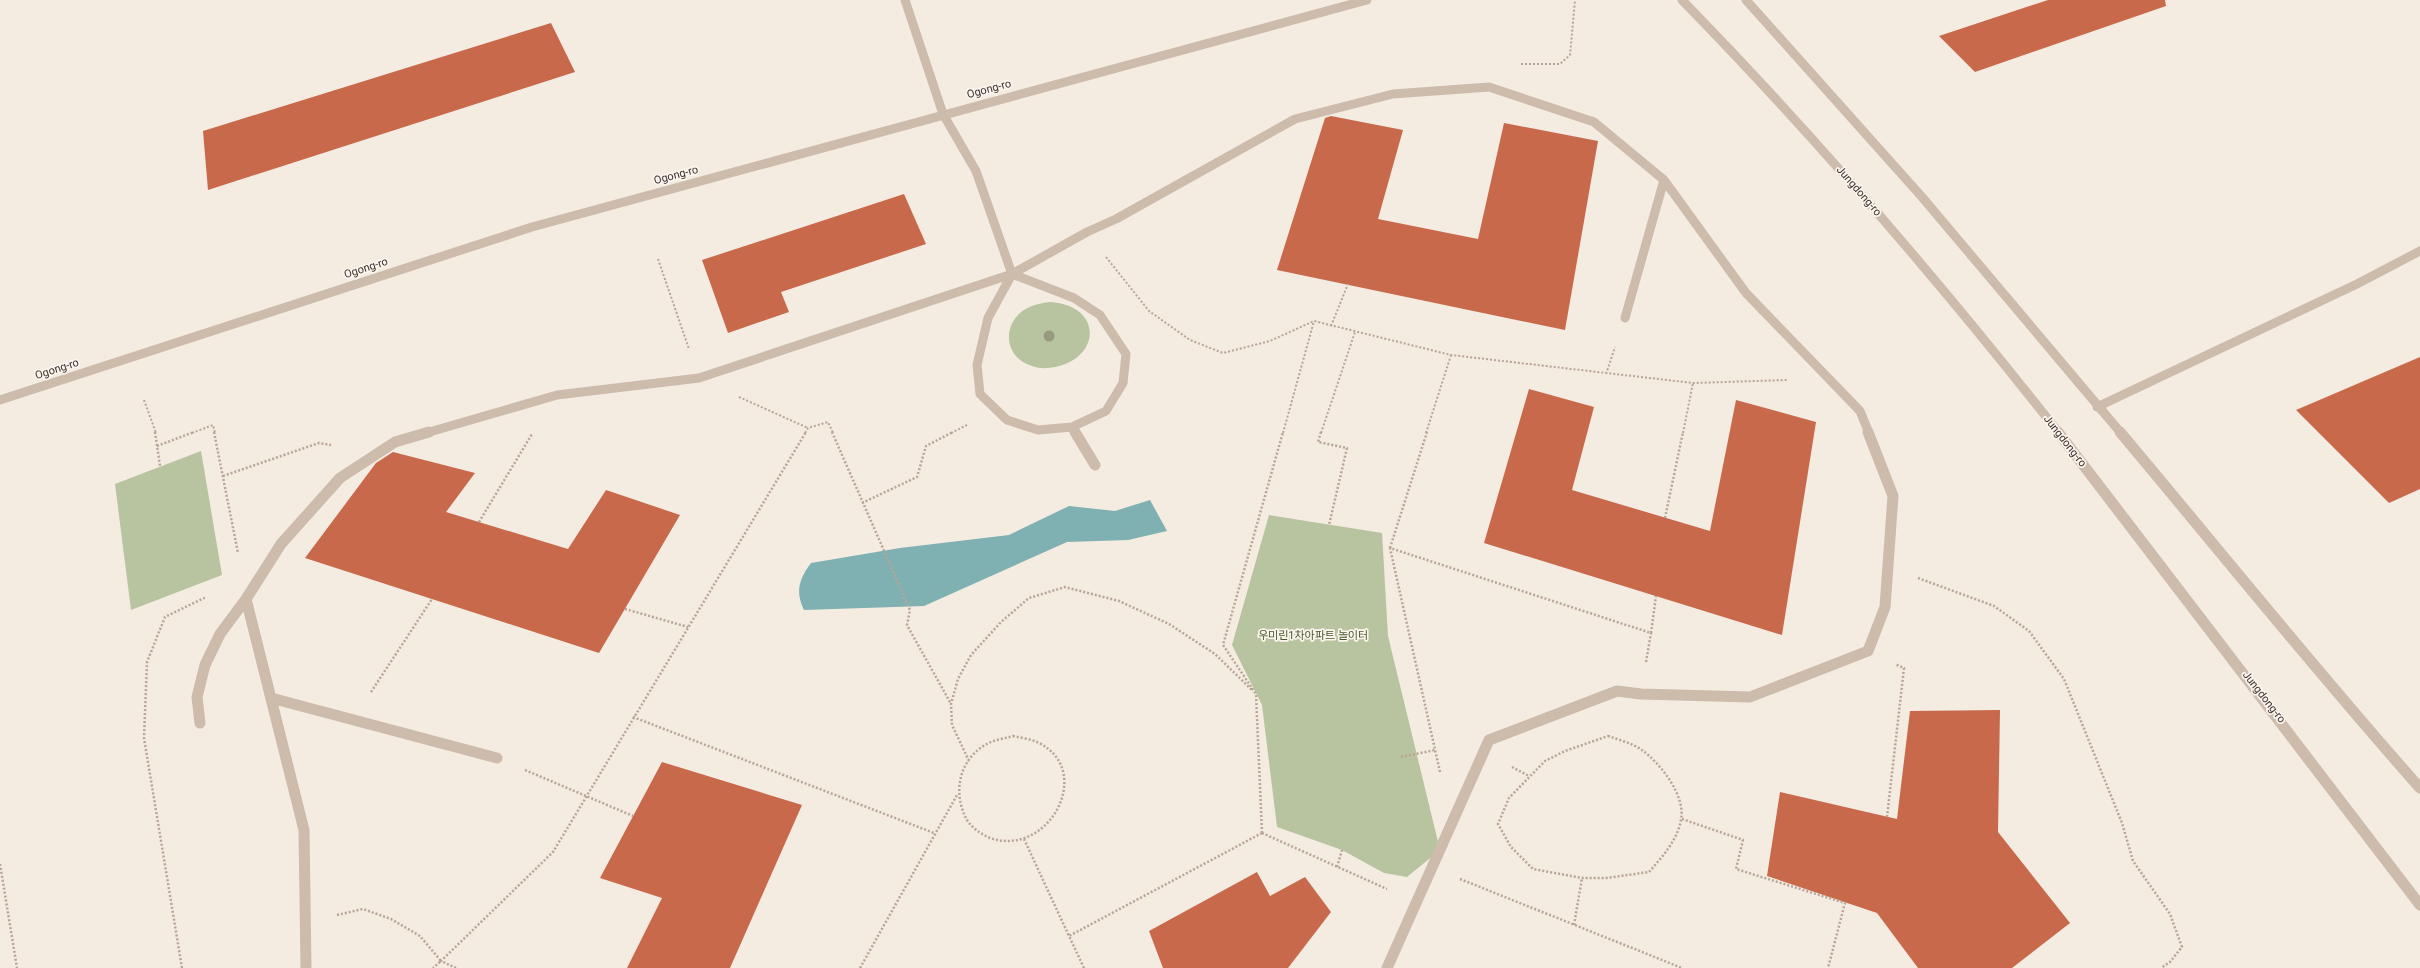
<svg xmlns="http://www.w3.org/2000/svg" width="2420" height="968" viewBox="0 0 2420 968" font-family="Roboto,'Noto Sans KR',sans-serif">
	<rect width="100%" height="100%" fill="#f4ebe1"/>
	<path fill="#b8c4a0" d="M 1050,302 C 1107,306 1100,364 1047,368 C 1038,369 1026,365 1019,359 C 1003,345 1007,321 1024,310 C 1032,305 1041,303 1050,302 Z
		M 201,451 L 222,575 L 131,610 L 115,484 Z
		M 1269,515 L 1382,533 L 1388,636 L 1440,850 L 1407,877 L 1384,873 L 1342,850 L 1277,827 L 1262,705 L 1232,645 Z"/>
	<path fill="#7fb0b2" d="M 1150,500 L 1167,531 L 1128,540 L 1067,542 L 924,606 L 804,610 C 795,592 799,579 811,563 L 900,548 L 1009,535 L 1069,506 L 1115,511 Z"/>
	<path fill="#c8694b" d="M 2048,0 L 2165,0 L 2166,6 L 1975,72 L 1939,36 Z
		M 551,23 L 575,72 L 208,190 L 203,131 Z
		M 1331,116 L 1403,130 L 1378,219 L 1478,239 L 1504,123 L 1598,141 L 1565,330 L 1277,270 L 1325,118 Z
		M 904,194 L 926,244 L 781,292 L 789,312 L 728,333 L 702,260 Z
		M 2420,357 L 2420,489 L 2389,503 L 2296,410 Z
		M 1529,389 L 1594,407 L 1572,490 L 1710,531 L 1736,400 L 1816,422 L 1782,635 L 1484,543 Z
		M 393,452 L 475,473 L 446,512 L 568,549 L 606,490 L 680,515 L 599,653 L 305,558 L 376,463 Z
		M 2000,710 L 1998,832 L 2070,923 L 2012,968 L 1918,968 L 1877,913 L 1767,876 L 1780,792 L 1897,819 L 1910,711 Z
		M 662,762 L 802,805 L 730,968 L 627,968 L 662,898 L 600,878 Z
		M 1257,872 L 1270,896 L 1305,877 L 1331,912 L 1288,968 L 1163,968 L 1149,931 Z"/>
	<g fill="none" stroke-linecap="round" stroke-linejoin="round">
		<path stroke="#b9a596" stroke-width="2" stroke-dasharray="2 2" stroke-linecap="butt" d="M 1521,64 L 1560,64 L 1570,55 L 1575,0
			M 1106,257 L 1149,311 L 1190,340 L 1223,353 L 1270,341 L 1314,321 L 1451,355 L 1693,383 L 1788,380
			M 658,259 L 689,349
			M 1331,326 L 1348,284
			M 1606,374 L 1615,347
			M 739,397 L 808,428
			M 144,400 L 156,433
			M 192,433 L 213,425 L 215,433
			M 805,433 L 808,428 L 828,422 L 833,433
			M 951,433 L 967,425
			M 1283,433 L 1314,321
			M 1321,433 L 1355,332
			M 1426,433 L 1451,355
			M 1683,433 L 1693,383"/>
		<path stroke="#b9a596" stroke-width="2.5" stroke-dasharray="2 2" stroke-linecap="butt" d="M 155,432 L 160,466
			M 214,432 L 238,553
			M 832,432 L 910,610 L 907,625 L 951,704
			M 1321,432 L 1318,442 L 1347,448 L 1329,525
			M 157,446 L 194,432
			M 223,476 L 319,443 L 331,445
			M 862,503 L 917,477 L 926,446 L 953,432
			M 1665,518 L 1683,432
			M 479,522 L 532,434
			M 1390,548 L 1427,432
			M 1918,578 L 1994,606 L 2029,631 L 2064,679 L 2122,823 L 2133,861 L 2170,914 L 2182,947 L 2170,962 L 2161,968
			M 625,609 L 688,627
			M 1646,662 L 1651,633
			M 371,692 L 432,599
			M 633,717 L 934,833
			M 1013,736 C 1021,738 1032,739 1039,743 C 1095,771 1049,858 990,838 C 981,834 972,828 967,820 C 953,795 958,763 982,747 C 991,740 1003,739 1013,736 Z
			M 1608,736 C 1619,740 1632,743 1642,750 C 1661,764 1686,796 1681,820 C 1677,841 1662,857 1649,872 L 1606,878 L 1582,878 L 1533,869 L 1511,847 L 1498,824 L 1509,798 L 1545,761 L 1565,751 Z
			M 1401,757 L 1435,750
			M 969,761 L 952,725 L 951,704 L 958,679 L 971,655 L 1001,622 L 1029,598 L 1065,587 L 1119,601 L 1169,624 L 1215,654 L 1253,691
			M 1512,767 L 1529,776
			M 525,770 L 633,816
			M 1440,772 L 1390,548 L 1651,633 L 1656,596
			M 1887,817 L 1904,668 L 1895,664
			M 1682,819 L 1743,840 L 1736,869 L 1845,903 L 1828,968
			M 1262,833 L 1256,694 L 1223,645 L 1283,432
			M 1262,833 L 1387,889
			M 1024,839 L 1069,936
			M 0,864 L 17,968
			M 1337,867 L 1342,850
			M 1460,879 L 1682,968
			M 337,915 L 363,909 L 391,919 L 420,936 L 441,961 L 433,968
			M 1574,925 L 1582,878
			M 182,968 L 144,738 L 147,662 L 165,617 L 206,597
			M 456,968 L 441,961 L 553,852 L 806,432
			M 860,968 L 957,795
			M 1084,968 L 1069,936 L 1262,833"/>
		<path stroke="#cdbbac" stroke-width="9" d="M 1012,274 L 1074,298 L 1100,315 L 1126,354 L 1123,383 L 1106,411 L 1072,427
			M 1625,318 L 1664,180
			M 2097,407 L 2357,284 L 2420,251
			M 426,433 L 557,395 L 699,378 L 1012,274 L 976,171 L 943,114 L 905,0
			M 1076,433 L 1072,427 L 1038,430 L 1007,420 L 980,394 L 977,365 L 988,318 L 1012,274 L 1087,232 L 1116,219 L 1295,119 L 1393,94 L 1489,87 L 1594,122 L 1664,180 L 1746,293 L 1860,411 L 1869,433"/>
		<path stroke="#cdbbac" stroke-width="11" d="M 1075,432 L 1095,465
			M 246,599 L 304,830 L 306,968
			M 271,698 L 497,758
			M 200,723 L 197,697 L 205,665 L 220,634 L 246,599 L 281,544 L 340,478 L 395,442 L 429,432
			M 1387,968 L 1489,740 L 1617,691 L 1641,694 L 1750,697 L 1868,651 L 1885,607 L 1893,496 L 1868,432"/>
		<path stroke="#cdbbac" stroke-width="9" d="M 1682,0 C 1816,137 1940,282 2059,433
			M 1746,0 L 1922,197 L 2121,433
			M 0,400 L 532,227 L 1367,0"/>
		<path stroke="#cdbbac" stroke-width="11" d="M 2058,432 L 2420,905
			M 2120,432 C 2220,551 2317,672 2420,788"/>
	</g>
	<circle fill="#969b7f" cx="1049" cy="336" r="5.5"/>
	<g text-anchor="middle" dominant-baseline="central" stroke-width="3.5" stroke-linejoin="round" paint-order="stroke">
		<g font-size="11" fill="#3b302b" stroke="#fbf5ee">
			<text transform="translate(989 89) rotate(-15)">Ogong-ro</text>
			<text transform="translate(676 175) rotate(-15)">Ogong-ro</text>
			<text transform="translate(1859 191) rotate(49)">Jungdong-ro</text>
			<text transform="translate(366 268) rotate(-18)">Ogong-ro</text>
			<text transform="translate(57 369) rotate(-18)">Ogong-ro</text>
			<text transform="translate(2065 441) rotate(52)">Jungdong-ro</text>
			<text transform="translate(2264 697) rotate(52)">Jungdong-ro</text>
		</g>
		<g font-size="11" fill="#4a5a2e" stroke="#fbf5ee">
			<text x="1313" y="635">우미린1차아파트 놀이터</text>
		</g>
	</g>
</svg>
